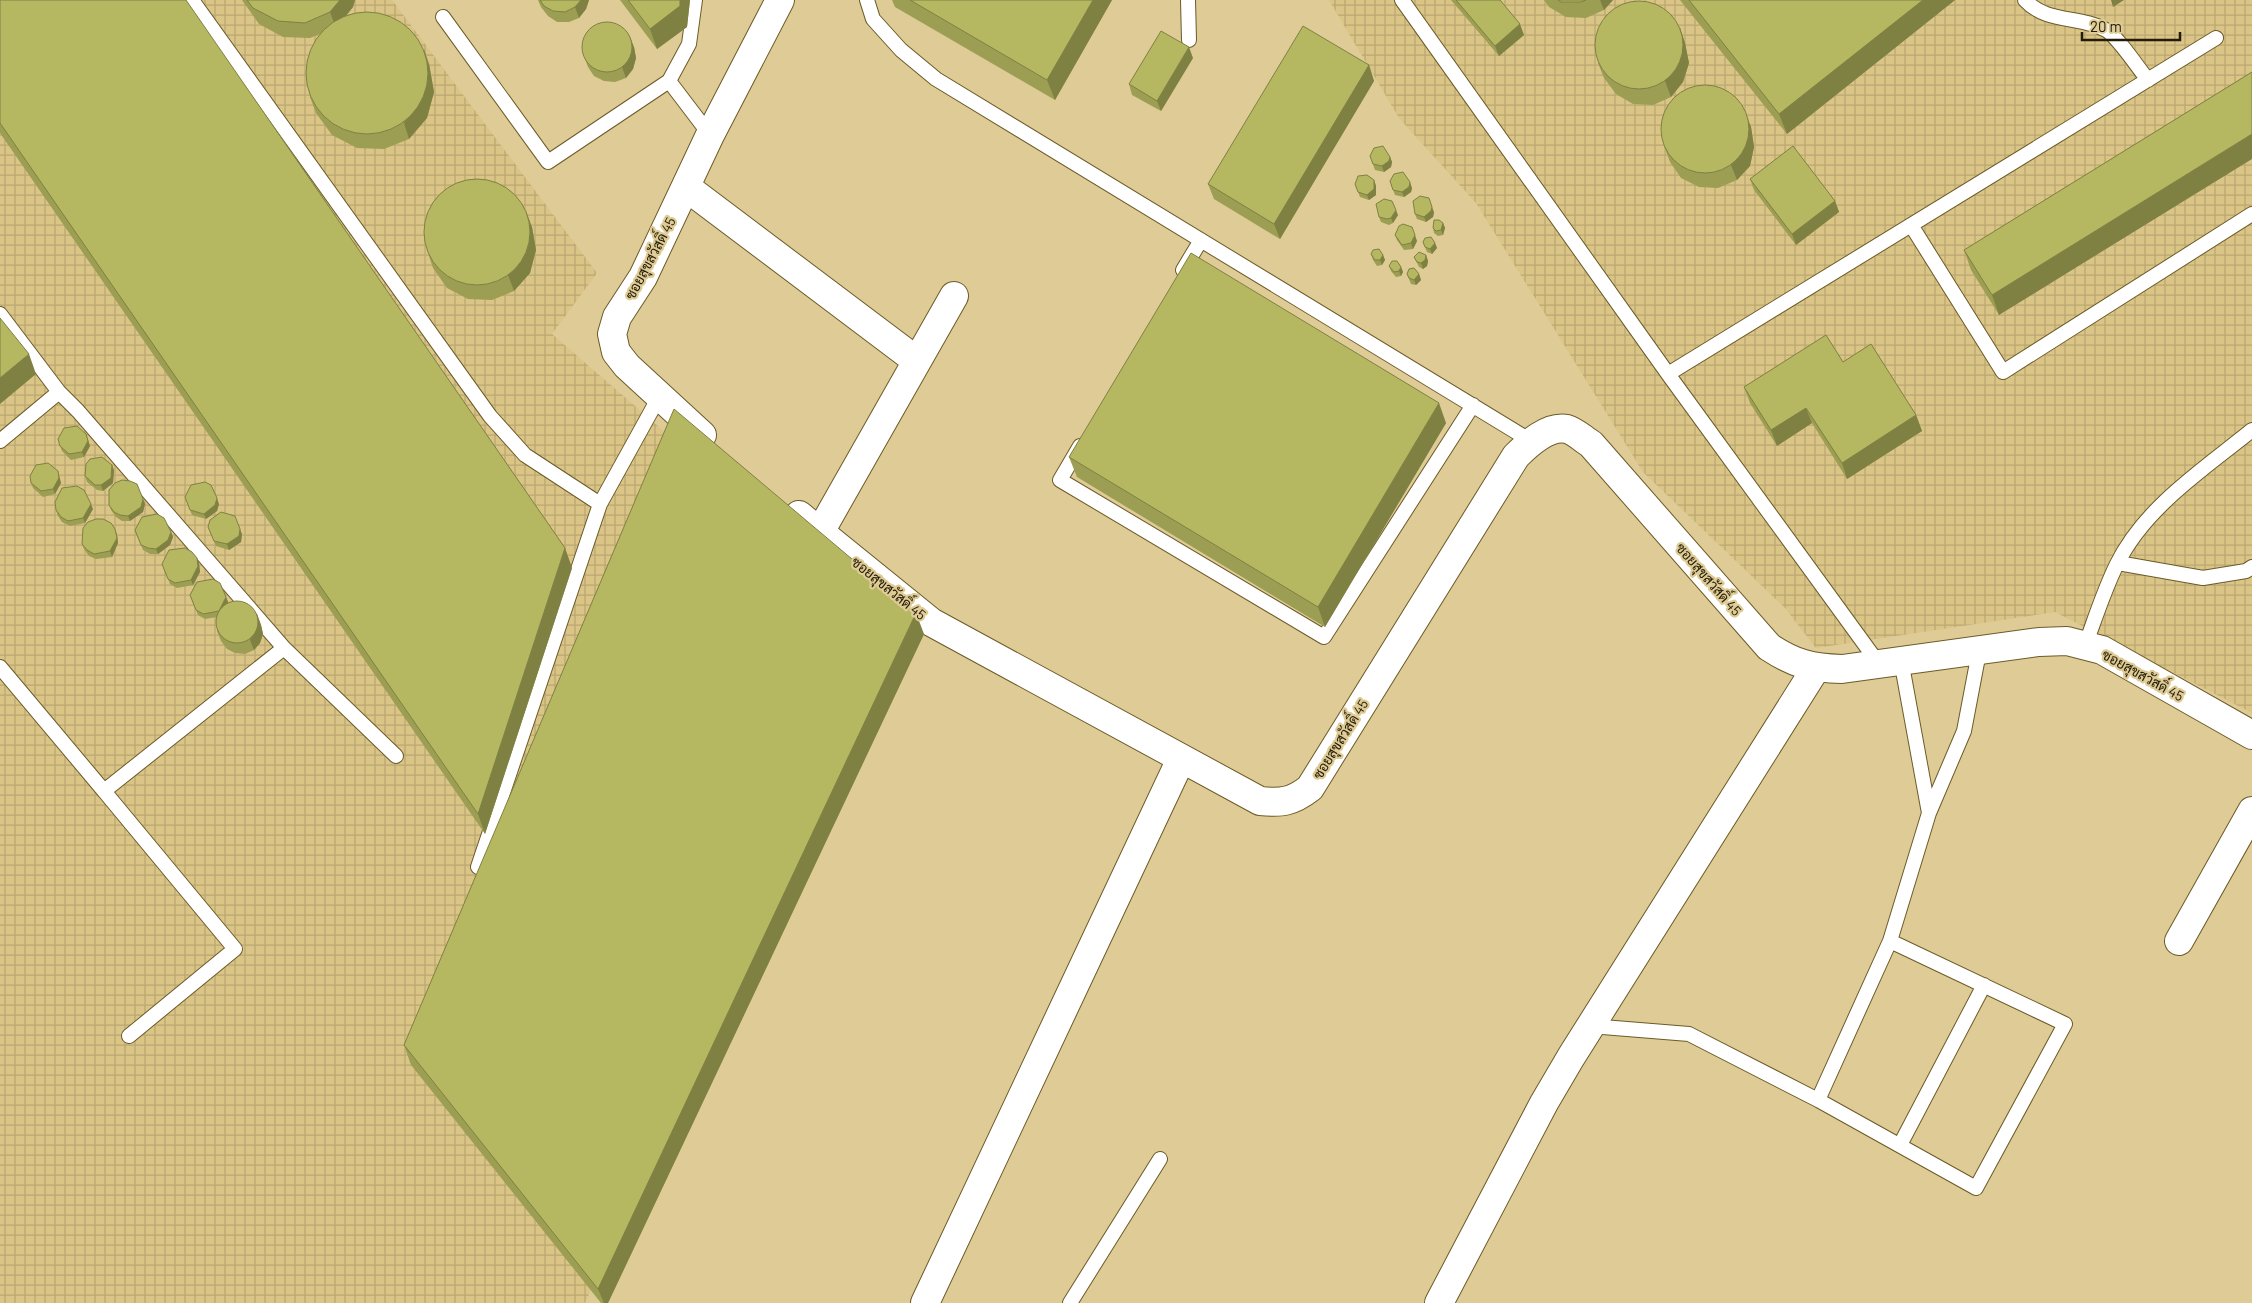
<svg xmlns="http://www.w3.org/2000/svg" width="2252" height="1303" viewBox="0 0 2252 1303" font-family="Barlow,Sarabun,sans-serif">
	<defs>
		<pattern id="industrial-grid" width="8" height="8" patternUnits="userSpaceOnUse" patternTransform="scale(1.25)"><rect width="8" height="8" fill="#dac486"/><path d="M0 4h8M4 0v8" fill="none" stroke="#bba872"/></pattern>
	</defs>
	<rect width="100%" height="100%" fill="#decb95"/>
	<path fill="url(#industrial-grid)" d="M 0,0 L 392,0 L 597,273 L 552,334 L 893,630 L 585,1303 L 0,1303 Z
		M 1329,0 L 2252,0 L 2252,713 L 2055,612 L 1816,648 L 1785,608 L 1643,472 L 1476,203 L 1399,118 Z"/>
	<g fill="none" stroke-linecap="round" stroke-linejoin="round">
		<g stroke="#6c5b28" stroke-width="16">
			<path id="lane" d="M 192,0 L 490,416 L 525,455 L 600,504
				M 867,0 L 873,19 L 901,50 L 936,79 L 1531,441
				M 1188,0 L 1189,40
				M 1402,0 L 1668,374 L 1879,664
				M 2025,0 C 2047,24 2079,15 2106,30 C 2117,36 2139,69 2148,80
				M 443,17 L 548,162 L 669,81 L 710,135
				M 669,81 L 689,44 L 695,0
				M 1911,225 L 2003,372 L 2252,214
				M 1183,270 L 1201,240
				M 0,314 L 59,392 L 0,441
				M 1668,374 L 2216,38
				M 1080,446 L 1060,480 L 1324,637 L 1473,405
				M 2118,563 L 2203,578 L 2246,571 L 2252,567
				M 2085,646 C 2095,619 2104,590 2117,564 C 2145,507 2204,469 2252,430
				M 284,648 L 396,756
				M 1901,660 L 1929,813
				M 0,667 L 104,791 L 284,648 L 78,411 L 59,392
				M 104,791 L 235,949 L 129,1036
				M 478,867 L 600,504 L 659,397
				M 1590,1026 L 1689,1034 L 1818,1100 L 1976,1188 L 2065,1024 L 1890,941
				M 1818,1100 L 1890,941 L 1929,813 L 1964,731 L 1979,652
				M 1900,1145 L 1984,985
				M 1070,1303 L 1160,1159"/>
		</g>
		<g stroke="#6c5b28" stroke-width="30">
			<path id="street" d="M 686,187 L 917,361
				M 702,435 L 627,366 L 616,352 L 612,334 L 617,317 L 643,277 L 710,135 L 780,0
				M 799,515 L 931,622 L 1260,801 C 1282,803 1292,802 1310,788 L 1516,456 C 1528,444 1548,425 1567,429 C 1575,431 1584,440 1591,444 L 1769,647 C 1795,664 1811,668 1842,669 L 2039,642 L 2067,641 L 2102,650 L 2252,735
				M 820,532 L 954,296
				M 2179,941 L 2252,811
				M 925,1303 L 1181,759
				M 1439,1303 L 1544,1103 L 1571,1057 L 1816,668"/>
		</g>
		<use href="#lane" stroke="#fff" stroke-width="14"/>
		<use href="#street" stroke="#fff" stroke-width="28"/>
	</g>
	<path fill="#9c9e53" d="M 0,0 L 565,548 L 572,568 L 485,834 L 0,133 Z
		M 242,0 L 355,0 L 353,7 L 345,17 L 429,64 L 434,92 L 427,118 L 409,139 L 384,149 L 357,148 L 332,135 L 316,113 L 310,97 L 322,33 L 310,38 L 283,37 L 259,24 Z
		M 538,0 L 589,0 L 586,9 L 579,18 L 569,22 L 557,22 L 548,16 L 541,7 Z
		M 620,0 L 690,0 L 687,27 L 657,49 Z
		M 892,0 L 1112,0 L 1055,100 L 895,7 Z
		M 1451,0 L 1500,0 L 1524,35 L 1499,56 Z
		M 1544,0 L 1613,0 L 1604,10 L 1586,18 L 1566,17 L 1549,7 Z
		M 1680,0 L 1955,0 L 1787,134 Z
		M 1680,28 L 1685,43 L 1689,63 L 1683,82 L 1671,97 L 1653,105 L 1633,104 L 1616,94 L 1604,78 L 1598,63 Z
		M 634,47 L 636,58 L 633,69 L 626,78 L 615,82 L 604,81 L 594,76 L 588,67 L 584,56 Z
		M 1193,58 L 1161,111 L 1132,95 L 1129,84 Z
		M 1369,65 L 1374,81 L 1280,239 L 1214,199 L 1208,184 Z
		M 2252,72 L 1999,315 L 1971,270 L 1964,250 Z
		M 1745,112 L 1751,127 L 1754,147 L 1750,166 L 1737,180 L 1718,188 L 1699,187 L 1681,178 L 1670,162 L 1664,146 Z
		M 1370,156 L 1390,157 L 1392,162 L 1391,167 L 1384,172 L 1375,170 Z
		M 1750,179 L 1835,201 L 1839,212 L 1796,245 L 1754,190 Z
		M 1374,180 L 1376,186 L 1376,195 L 1369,200 L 1360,197 L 1355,184 Z
		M 1390,181 L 1412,188 L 1411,192 L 1404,197 L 1395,195 Z
		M 1434,212 L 1433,217 L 1426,222 L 1417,219 L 1415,214 Z
		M 1398,215 L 1393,223 L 1389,225 L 1381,222 L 1379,217 Z
		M 1443,223 L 1445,228 L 1443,235 L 1438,236 L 1434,233 L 1433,228 Z
		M 532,227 L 536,250 L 530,273 L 514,291 L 492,300 L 468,299 L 447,288 L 433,268 L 428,253 Z
		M 1395,235 L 1417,241 L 1413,249 L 1404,250 L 1397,240 Z
		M 1423,242 L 1435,243 L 1437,248 L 1432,254 L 1427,252 Z
		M 1371,254 L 1383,255 L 1385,260 L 1382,265 L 1377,266 L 1373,260 Z
		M 1426,255 L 1428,261 L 1427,266 L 1423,269 L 1419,267 L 1414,257 Z
		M 1389,266 L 1401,267 L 1403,272 L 1401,276 L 1396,277 L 1391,271 Z
		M 1407,274 L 1419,274 L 1421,280 L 1416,285 L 1411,284 Z
		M 1843,362 L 1916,415 L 1922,431 L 1847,479 L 1812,423 L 1777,446 L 1750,403 L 1744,387 Z
		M 1446,423 L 1325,627 L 1077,477 L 1069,457 Z
		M 86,434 L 90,446 L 84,457 L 71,460 L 62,451 L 60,446 Z
		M 114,470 L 113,483 L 103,491 L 97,490 L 87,482 L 85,476 Z
		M 59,477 L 61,483 L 55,494 L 43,497 L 33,488 L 31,483 Z
		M 185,497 L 219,504 L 217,511 L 206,519 L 192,515 Z
		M 143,499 L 145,504 L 143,512 L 130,521 L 122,521 L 116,517 L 111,510 L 109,505 Z
		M 93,509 L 85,523 L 70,526 L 62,522 L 58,516 L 56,510 Z
		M 208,527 L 242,534 L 241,542 L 229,550 L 216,546 Z
		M 115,529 L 117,535 L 118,543 L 112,557 L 96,559 L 89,556 L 84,549 L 82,544 Z
		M 135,530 L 171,532 L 173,537 L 170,545 L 158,554 L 150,554 L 143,550 Z
		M 199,563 L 200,572 L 193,585 L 177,588 L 170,584 L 162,564 Z
		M 190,595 L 226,597 L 228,602 L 228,603 L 257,614 L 261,625 L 263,634 L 260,643 L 254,650 L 245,654 L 235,653 L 227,649 L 221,641 L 217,631 L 217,617 L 205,619 L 198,615 Z
		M 924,634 L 608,1303 L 601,1303 L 411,1065 L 404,1045 Z"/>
	<path fill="#7f8143" d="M 340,0 L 355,0 L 353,7 L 336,28 L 330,12 Z
		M 581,0 L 589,0 L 586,9 L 579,18 L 575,7 Z
		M 680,0 L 690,0 L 687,27 L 657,49 L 650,29 Z
		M 1093,0 L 1112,0 L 1055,100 L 1047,80 Z
		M 1600,0 L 1613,0 L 1604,10 Z
		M 1923,0 L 1955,0 L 1787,134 L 1779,114 Z
		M 2111,0 L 2124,0 L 2113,7 Z
		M 1520,24 L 1524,35 L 1499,56 L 1495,46 Z
		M 1680,28 L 1685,43 L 1689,63 L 1683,82 L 1671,97 L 1665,81 Z
		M 630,37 L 634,47 L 636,58 L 633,69 L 626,78 L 622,67 Z
		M 1189,47 L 1193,58 L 1161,111 L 1157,101 Z
		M 424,49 L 429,64 L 434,92 L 427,118 L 409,139 L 404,123 Z
		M 1369,65 L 1374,81 L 1280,239 L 1274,224 Z
		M 1745,112 L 1751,127 L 1754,147 L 1750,166 L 1737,180 L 1731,165 Z
		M 2252,134 L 2252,159 L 1999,315 L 1992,295 Z
		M 1390,157 L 1392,162 L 1391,167 L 1384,172 L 1382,166 Z
		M 1374,180 L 1376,186 L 1376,195 L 1369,200 L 1367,195 Z
		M 1410,182 L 1412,188 L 1411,192 L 1404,197 L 1402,192 Z
		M 1835,201 L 1839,212 L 1796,245 L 1792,234 Z
		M 1432,207 L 1434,212 L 1433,217 L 1426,222 L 1424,217 Z
		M 1396,210 L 1398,215 L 1393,223 L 1391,218 Z
		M 526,211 L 532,227 L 536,250 L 530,273 L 514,291 L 508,275 Z
		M 1443,223 L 1445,228 L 1443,235 L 1441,230 Z
		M 1415,235 L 1417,241 L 1413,249 L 1411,243 Z
		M 1435,243 L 1437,248 L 1432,254 L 1430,249 Z
		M 1383,255 L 1385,260 L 1382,265 L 1380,260 Z
		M 1426,255 L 1428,261 L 1427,266 L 1423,269 L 1421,263 Z
		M 1401,267 L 1403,272 L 1401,276 L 1399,271 Z
		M 1419,274 L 1421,280 L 1416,285 L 1414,280 Z
		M 29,354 L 36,374 L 0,404 L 0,378 Z
		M 1439,403 L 1446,423 L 1325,627 L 1318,607 Z
		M 1806,408 L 1812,423 L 1777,446 L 1771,430 Z
		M 1916,415 L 1922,431 L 1847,479 L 1842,463 Z
		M 86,434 L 90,446 L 84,457 L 82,452 Z
		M 112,465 L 114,470 L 113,483 L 103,491 L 101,485 Z
		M 58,471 L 61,483 L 55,494 L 53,489 Z
		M 217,498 L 219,504 L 217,511 L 206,519 L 204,514 Z
		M 143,499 L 145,504 L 143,512 L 130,521 L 128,516 Z
		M 91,504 L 93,509 L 85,523 L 83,518 Z
		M 115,529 L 117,535 L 118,543 L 112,557 L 110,551 Z
		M 240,529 L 242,534 L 241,542 L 229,550 L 227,544 Z
		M 171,532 L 173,537 L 170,545 L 158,554 L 156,549 Z
		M 565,548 L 572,568 L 485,834 L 478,814 Z
		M 197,558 L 199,563 L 200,572 L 193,585 L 191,580 Z
		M 226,597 L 228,602 L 221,616 L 219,611 Z
		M 916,613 L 924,634 L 608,1303 L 604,1303 L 598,1289 Z
		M 257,614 L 261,625 L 263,634 L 260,643 L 254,650 L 250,640 Z"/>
	<path fill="#b5b860" stroke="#7f8143" d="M 0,0 L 186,0 L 565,548 L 478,814 L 0,123 Z
		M 247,0 L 340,0 L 330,12 L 305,23 L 278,21 L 253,8 Z
		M 540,0 L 581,0 L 575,7 L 565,12 L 553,11 L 544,6 Z
		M 628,0 L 680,0 L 680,6 L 650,29 Z
		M 910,0 L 1093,0 L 1047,80 Z
		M 1456,0 L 1500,0 L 1520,24 L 1495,46 Z
		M 1558,0 L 1586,0 L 1581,2 L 1561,2 Z
		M 1689,0 L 1923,0 L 1779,114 Z
		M1595 45a44 44 0 1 1 88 0a44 44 0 1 1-88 0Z
		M306 73a61 61 0 1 1 122 0a61 61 0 1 1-122 0Z
		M582 47a25 25 0 1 1 50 0a25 25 0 1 1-50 0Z
		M 1303,26 L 1369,65 L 1274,224 L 1208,184 Z
		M 1161,31 L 1189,47 L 1157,101 L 1129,84 Z
		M 2252,72 L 2252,134 L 1992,295 L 1964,250 Z
		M1661 129a44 44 0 1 1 88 0a44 44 0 1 1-88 0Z
		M 1383,146 L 1390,157 L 1389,161 L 1382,166 L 1373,164 L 1370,156 L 1374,148 Z
		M 1793,146 L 1835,201 L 1792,234 L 1750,179 Z
		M 1403,172 L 1410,182 L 1409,187 L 1402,192 L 1393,190 L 1390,181 L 1394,174 Z
		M 1367,175 L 1374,180 L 1374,189 L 1367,195 L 1358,192 L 1355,184 L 1358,176 Z
		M424 232a53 53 0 1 1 106 0a53 53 0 1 1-106 0Z
		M 1420,196 L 1429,198 L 1432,207 L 1431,211 L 1424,217 L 1415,214 L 1413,201 Z
		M 1384,199 L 1392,201 L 1396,210 L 1391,218 L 1387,219 L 1379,217 L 1376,204 Z
		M 1434,220 L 1439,220 L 1443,223 L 1441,230 L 1436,231 L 1433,228 Z
		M 1403,224 L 1412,227 L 1415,235 L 1411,243 L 1402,245 L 1395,235 L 1399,226 Z
		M 1431,237 L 1435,243 L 1430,249 L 1425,247 L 1423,242 L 1425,238 Z
		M 1379,249 L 1383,255 L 1380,260 L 1375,260 L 1371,254 L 1373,250 Z
		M 1419,252 L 1426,255 L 1425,260 L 1421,263 L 1417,262 L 1414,257 Z
		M 1191,253 L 1439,403 L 1318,607 L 1069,457 Z
		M 1392,261 L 1397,261 L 1401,267 L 1399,271 L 1394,272 L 1389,266 Z
		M 1414,268 L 1419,274 L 1414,280 L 1409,278 L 1407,274 L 1409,269 Z
		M 0,318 L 29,354 L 0,378 Z
		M 1826,335 L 1843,362 L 1871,344 L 1916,415 L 1842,463 L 1806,408 L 1771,430 L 1744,387 Z
		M 674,409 L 916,613 L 598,1289 L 404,1045 Z
		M 77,426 L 86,434 L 88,441 L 82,452 L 69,454 L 60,446 L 58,439 L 64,428 Z
		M 102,457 L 112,465 L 111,478 L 101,485 L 95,485 L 85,476 L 86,464 L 90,459 Z
		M 48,463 L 58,471 L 59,478 L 53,489 L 41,491 L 31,483 L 30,476 L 36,465 Z
		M 122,480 L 130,481 L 137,484 L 143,499 L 141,507 L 128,516 L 120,515 L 114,512 L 109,505 L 109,490 L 115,483 Z
		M 205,482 L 211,485 L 217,498 L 215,505 L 204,514 L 190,510 L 185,497 L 191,485 Z
		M 77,486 L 84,490 L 91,504 L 83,518 L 68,521 L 61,517 L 56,510 L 55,502 L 62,488 Z
		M 221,512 L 235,516 L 240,529 L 239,536 L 227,544 L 214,541 L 208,527 L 210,520 Z
		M 157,514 L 164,518 L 171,532 L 168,540 L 156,549 L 148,548 L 141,545 L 135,530 L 142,517 Z
		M 96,519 L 103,519 L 111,523 L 115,529 L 117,538 L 110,551 L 94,554 L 87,550 L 82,544 L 83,528 L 88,522 Z
		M 185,548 L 192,552 L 197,558 L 198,566 L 191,580 L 175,583 L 168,579 L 162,564 L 169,550 Z
		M 213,579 L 220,583 L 226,597 L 219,611 L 203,614 L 196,610 L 190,595 L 197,582 Z
		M216 622a21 21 0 1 1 42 0a21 21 0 1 1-42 0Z"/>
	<g text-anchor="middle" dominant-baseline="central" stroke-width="4.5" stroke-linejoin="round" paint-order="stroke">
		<g font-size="14" fill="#231b06" stroke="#decb95">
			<text transform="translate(650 258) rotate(-62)">ซอยสุขสวัสดิ์ 45</text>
			<text transform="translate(1709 579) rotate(49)">ซอยสุขสวัสดิ์ 45</text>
			<text transform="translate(889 588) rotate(39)">ซอยสุขสวัสดิ์ 45</text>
			<text transform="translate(2143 675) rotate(29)">ซอยสุขสวัสดิ์ 45</text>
			<text transform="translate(1340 739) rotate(-58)">ซอยสุขสวัสดิ์ 45</text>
		</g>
	</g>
	<path d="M2082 32v8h98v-8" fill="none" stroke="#231b06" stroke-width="2.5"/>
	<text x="2090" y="32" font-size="15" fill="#231b06" stroke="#decb95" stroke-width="4" paint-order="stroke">20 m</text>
</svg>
